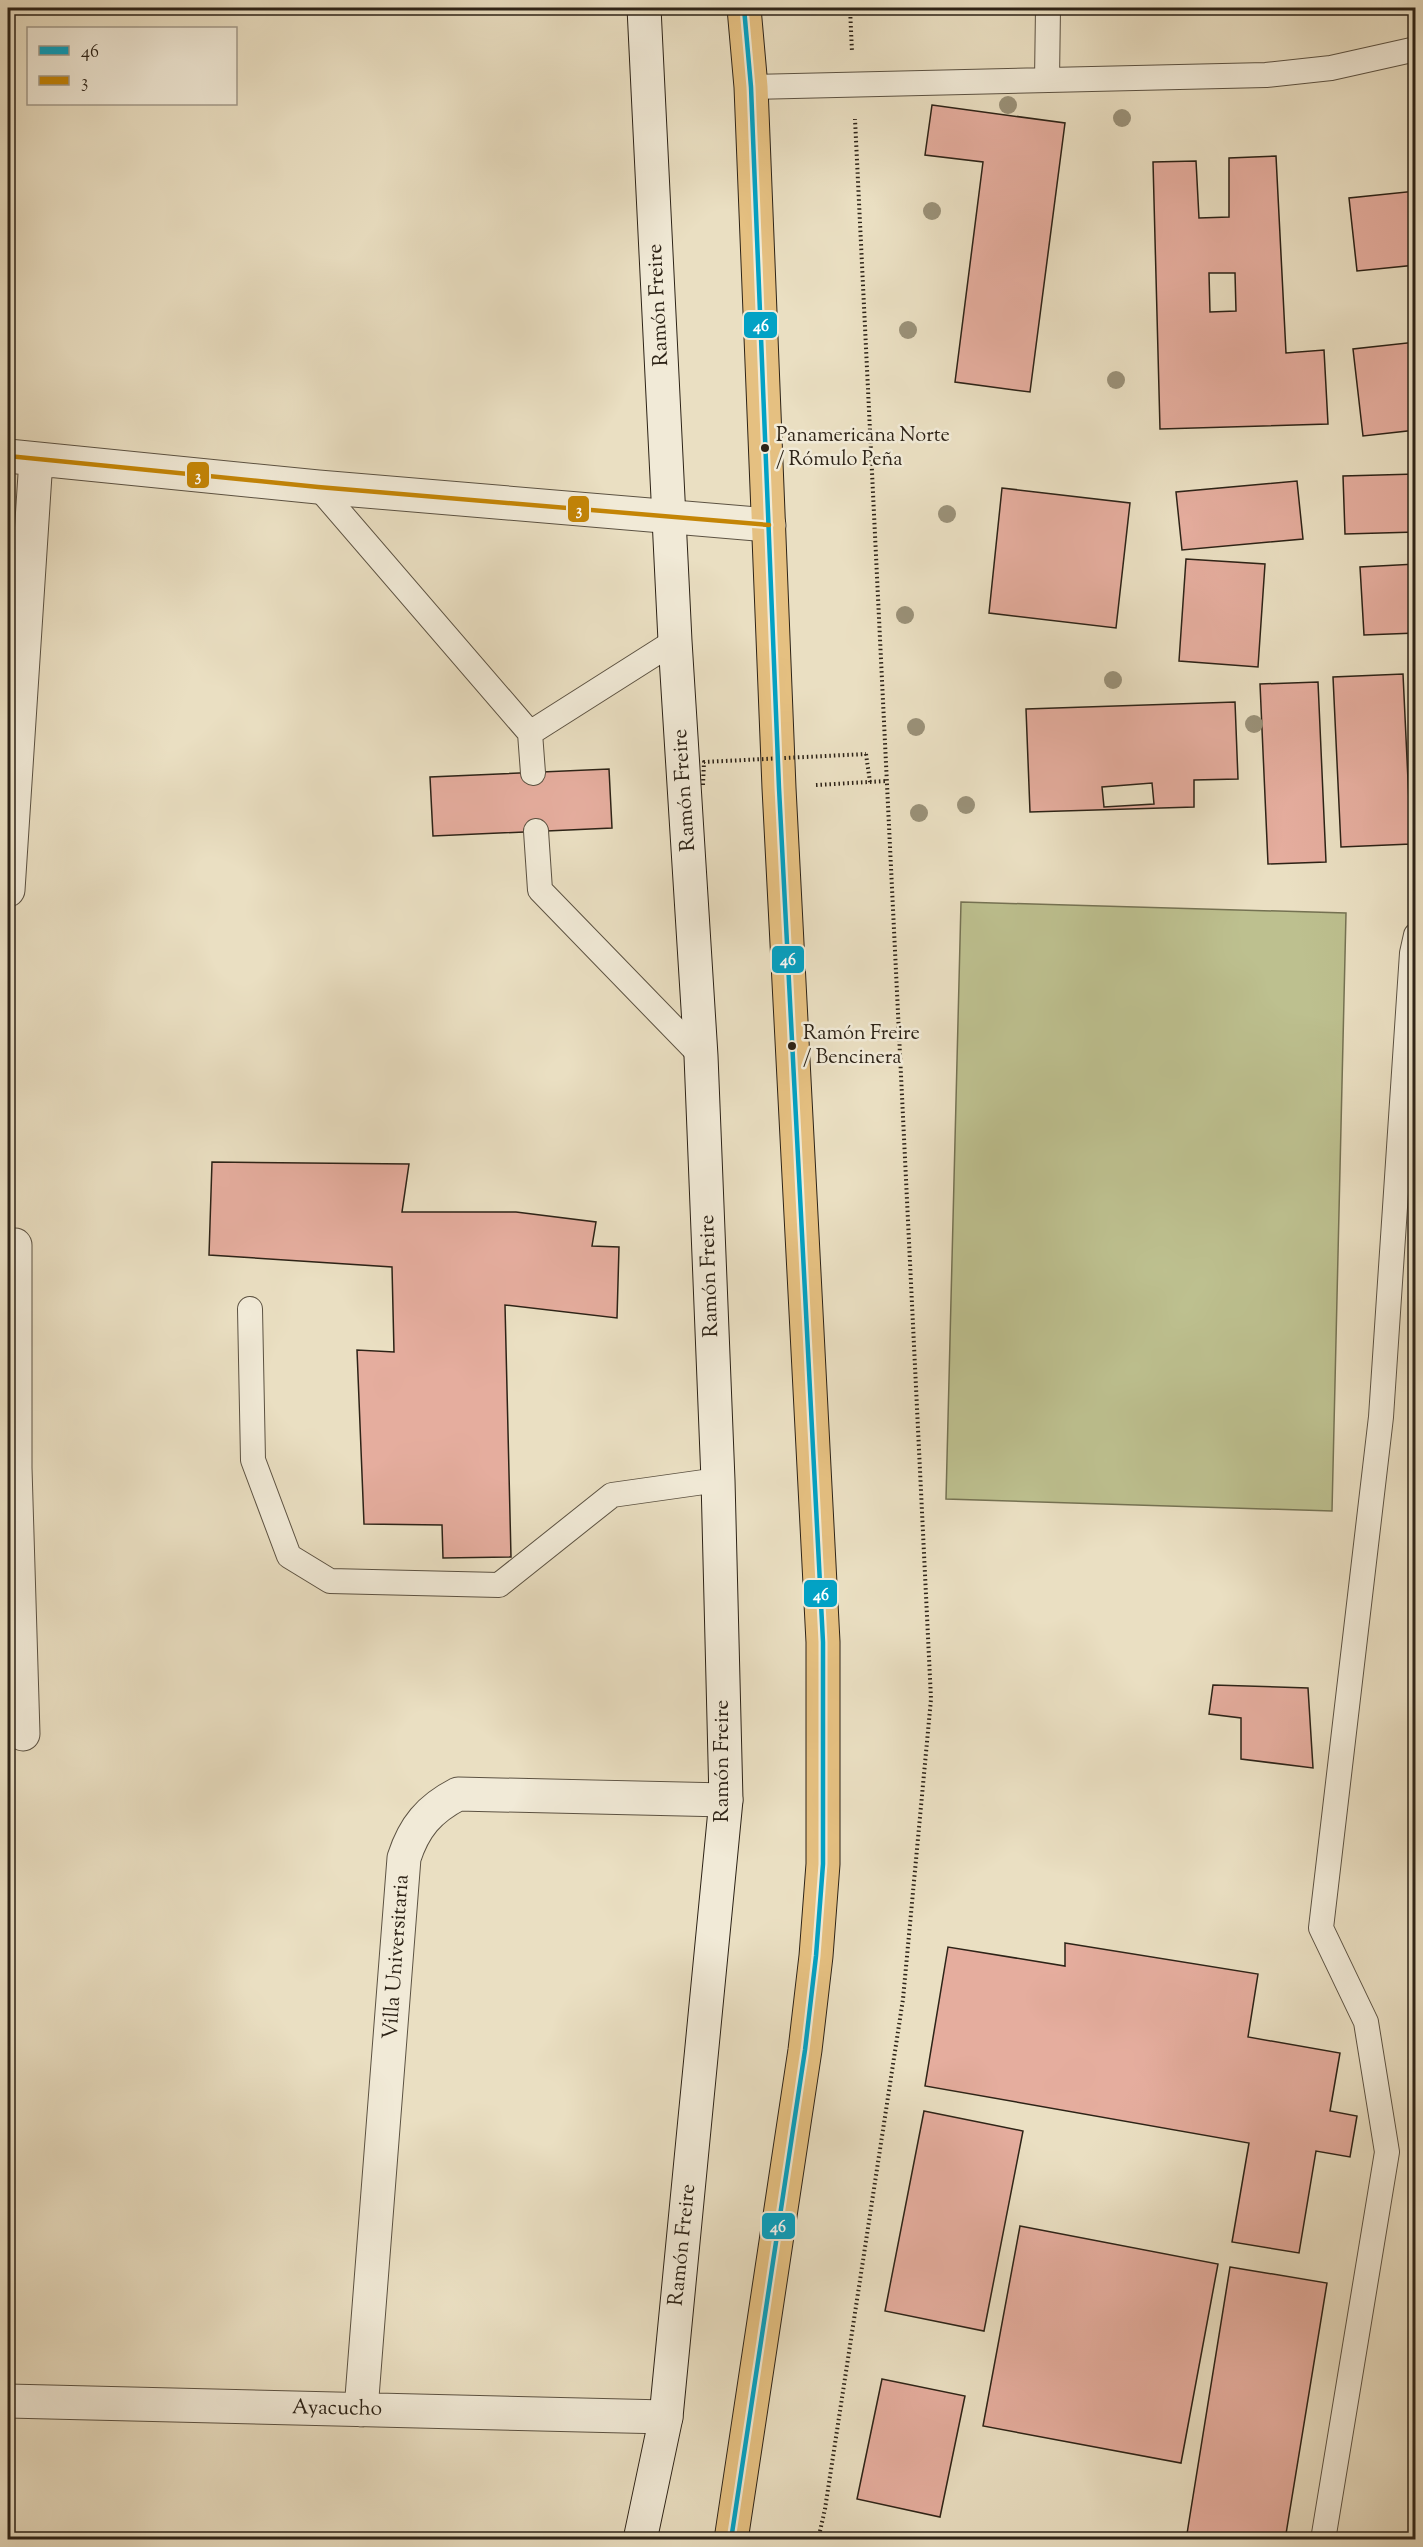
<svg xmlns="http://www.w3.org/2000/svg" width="1423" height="2547" viewBox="0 0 1423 2547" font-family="'Sorts Mill Goudy',serif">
	<rect width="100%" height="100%" fill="#eadfc2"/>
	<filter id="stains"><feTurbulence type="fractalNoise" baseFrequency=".00333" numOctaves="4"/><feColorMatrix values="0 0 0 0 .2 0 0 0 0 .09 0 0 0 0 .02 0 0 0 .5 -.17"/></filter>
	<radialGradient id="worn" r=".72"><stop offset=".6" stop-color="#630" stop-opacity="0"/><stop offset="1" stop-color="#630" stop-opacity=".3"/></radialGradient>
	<path fill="#bdc08f" stroke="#757253" stroke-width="1.5" d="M 961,902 L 1346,913 L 1332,1511 L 946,1499 Z"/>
	<path fill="#e5ad9e" stroke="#2d2317" stroke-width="1.5" fill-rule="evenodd" d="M 932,105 L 1065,123 L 1030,392 L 955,382 L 983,162 L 925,155 Z
		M 1276,156 L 1286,353 L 1324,350 L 1328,424 L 1160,429 L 1153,162 L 1196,161 L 1199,218 L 1229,217 L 1229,158 ZM 1209,273 L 1235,273 L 1236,311 L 1210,312 Z
		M 1416,191 L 1416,265 L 1357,271 L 1349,198 Z
		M 1416,342 L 1416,430 L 1363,436 L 1353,349 Z
		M 1416,474 L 1416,532 L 1345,534 L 1343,476 Z
		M 1297,481 L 1303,539 L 1182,550 L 1176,492 Z
		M 1002,488 L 1130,503 L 1116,628 L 989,613 Z
		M 1186,559 L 1265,564 L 1258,667 L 1179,661 Z
		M 1416,564 L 1416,633 L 1364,635 L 1360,567 Z
		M 1403,674 L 1411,844 L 1341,847 L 1333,677 Z
		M 1318,682 L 1326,862 L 1268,864 L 1260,684 Z
		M 1235,702 L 1238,779 L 1194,780 L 1194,807 L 1030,812 L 1026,709 ZM 1152,783 L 1154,804 L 1104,807 L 1102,787 Z
		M 609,769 L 612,828 L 433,836 L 430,777 Z
		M 212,1162 L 409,1164 L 402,1212 L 516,1212 L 596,1222 L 592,1246 L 619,1247 L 617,1318 L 505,1305 L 511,1557 L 443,1558 L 442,1525 L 364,1524 L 357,1350 L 394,1352 L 392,1267 L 209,1255 Z
		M 1213,1685 L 1308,1688 L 1313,1768 L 1241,1759 L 1241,1718 L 1209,1714 Z
		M 1065,1943 L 1258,1974 L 1248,2037 L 1340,2053 L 1330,2111 L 1357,2116 L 1350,2157 L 1316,2151 L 1299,2253 L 1232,2242 L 1249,2143 L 925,2086 L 948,1947 L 1065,1966 Z
		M 924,2111 L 1023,2131 L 984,2331 L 885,2311 Z
		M 1020,2226 L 1218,2264 L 1181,2463 L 983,2426 Z
		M 1230,2267 L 1327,2283 L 1285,2540 L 1186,2540 Z
		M 882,2379 L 965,2396 L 940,2517 L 857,2499 Z"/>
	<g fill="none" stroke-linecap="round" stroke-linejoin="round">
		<g stroke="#5c5242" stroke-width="26">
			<path id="lane" d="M 1047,80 L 1048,8
				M 751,87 L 1266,75 L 1331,68 L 1416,49
				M 318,487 L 530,733 L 533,773
				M 530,733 L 675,641
				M 536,831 L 540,890 L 701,1056
				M 250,1309 L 253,1460 L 289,1556 L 330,1581 L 499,1585 L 612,1495 L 718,1480
				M 1323,2540 L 1387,2152 L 1366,2022 L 1321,1928 L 1381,1417 L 1412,953 L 1416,935"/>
		</g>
		<g stroke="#5c5242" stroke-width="35">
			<path id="street" d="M 8,456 L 318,487 L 769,525
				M 8,890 L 36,459
				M 15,1245 L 15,1468 L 23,1734
				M 8,2401 L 666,2417
				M 361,2410 L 404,1858 C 414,1827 429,1809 458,1794 L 726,1800"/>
		</g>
		<g stroke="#2d2317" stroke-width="35">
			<path id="secondary" d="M 640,2540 L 666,2417 L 726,1800 L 718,1480 L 701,1056 L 675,641 L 644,8"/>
		</g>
		<g stroke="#2d2317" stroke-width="35">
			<path id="highway" d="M 731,2540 L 805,2050 L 816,1956 L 823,1864 L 823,1642 L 779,788 L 751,87 L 744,8"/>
		</g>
		<path stroke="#2d2317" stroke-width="4" stroke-dasharray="1.5 3" stroke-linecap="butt" d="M 850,8 L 852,52
			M 866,754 L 870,782
			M 816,785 L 886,781
			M 818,2540 L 825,2509 L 903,1999 L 931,1699 L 855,119"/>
		<use href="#lane" stroke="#f1ead7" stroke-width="24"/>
		<use href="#street" stroke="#f1ead7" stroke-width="33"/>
		<use href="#secondary" stroke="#f1ead7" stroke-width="33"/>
		<use href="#highway" stroke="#e5c081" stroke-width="33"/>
		<path stroke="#2d2317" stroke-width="4" stroke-dasharray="1.5 3" stroke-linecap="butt" d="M 703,785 L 704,762 L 866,754"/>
		<g stroke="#f1ead7" stroke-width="9">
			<path id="bus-1" d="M 731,2540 L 805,2050 L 816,1956 L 823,1864 L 823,1642 L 779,788 L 751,87 L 744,8"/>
		</g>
		<g stroke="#f1ead7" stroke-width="9">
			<path id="bus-2" d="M 8,456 L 318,487 L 769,525"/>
		</g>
		<use href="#bus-1" stroke="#02a2c5" stroke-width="4.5"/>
		<use href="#bus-2" stroke="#c48506" stroke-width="4.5"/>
	</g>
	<g fill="#9a9178">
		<circle cx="1008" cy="105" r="9"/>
		<circle cx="1122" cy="118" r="9"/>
		<circle cx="932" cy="211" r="9"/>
		<circle cx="908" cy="330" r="9"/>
		<circle cx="1116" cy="380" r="9"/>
		<circle cx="947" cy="514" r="9"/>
		<circle cx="905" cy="615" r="9"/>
		<circle cx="1113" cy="680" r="9"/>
		<circle cx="1254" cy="724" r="9"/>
		<circle cx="916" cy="727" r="9"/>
		<circle cx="966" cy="805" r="9"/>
		<circle cx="919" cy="813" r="9"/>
	</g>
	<g fill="#2d2317" stroke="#f1ead7" stroke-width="2">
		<circle cx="765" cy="448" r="5"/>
		<circle cx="792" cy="1046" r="5"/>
	</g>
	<g text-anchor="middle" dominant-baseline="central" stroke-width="5" stroke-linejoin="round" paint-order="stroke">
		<g font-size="20" fill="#2d2317" stroke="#f1ead7" text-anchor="start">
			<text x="776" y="436">Panamericana Norte<tspan x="776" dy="24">/ Rómulo Peña</tspan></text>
			<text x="803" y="1034">Ramón Freire<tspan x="803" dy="24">/ Bencinera</tspan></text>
		</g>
		<g font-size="21" fill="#2d2317" stroke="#f1ead7">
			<text transform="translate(659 305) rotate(-93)">Ramón Freire</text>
			<text transform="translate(685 790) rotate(-94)">Ramón Freire</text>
			<text transform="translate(710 1276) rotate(-92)">Ramón Freire</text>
			<text transform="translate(723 1761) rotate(-90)">Ramón Freire</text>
			<text transform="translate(397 1957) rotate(-86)">Villa Universitaria</text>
			<text transform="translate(683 2245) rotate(-84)">Ramón Freire</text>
			<text transform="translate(337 2409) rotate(1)">Ayacucho</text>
		</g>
	</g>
	<g stroke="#f1ead7" stroke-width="2">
		<rect x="743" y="311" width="35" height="28" rx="6" fill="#02a2c5"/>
		<rect x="186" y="461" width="24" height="28" rx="6" fill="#c48506"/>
		<rect x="567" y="495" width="23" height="28" rx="6" fill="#c48506"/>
		<rect x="771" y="945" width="34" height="29" rx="6" fill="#02a2c5"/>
		<rect x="803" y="1579" width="35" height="29" rx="6" fill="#02a2c5"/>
		<rect x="761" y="2212" width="35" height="28" rx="6" fill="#02a2c5"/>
	</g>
	<g font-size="16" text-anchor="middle" font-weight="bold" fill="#fff">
		<text x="761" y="331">46</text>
		<text x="198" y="481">3</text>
		<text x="579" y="515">3</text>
		<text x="788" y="965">46</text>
		<text x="821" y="1600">46</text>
		<text x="778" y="2232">46</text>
	</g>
	<rect width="1423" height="2547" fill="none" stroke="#eadfc2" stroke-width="30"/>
	<rect x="9" y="9" width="1405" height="2529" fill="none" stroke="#2d2317" stroke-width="3"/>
	<rect x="15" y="15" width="1393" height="2517" fill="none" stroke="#2d2317" stroke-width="1.5"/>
	<rect x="27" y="27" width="210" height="78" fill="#f1ead7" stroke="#a39a8a" stroke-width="1.5"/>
	<rect x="39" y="46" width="30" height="9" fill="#02a2c5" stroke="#a39a8a" stroke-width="1.5"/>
	<text x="81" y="57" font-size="18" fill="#2d2317">46</text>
	<rect x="39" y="76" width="30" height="9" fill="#c48506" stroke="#a39a8a" stroke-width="1.5"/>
	<text x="81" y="87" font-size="18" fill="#2d2317">3</text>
	<rect width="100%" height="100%" filter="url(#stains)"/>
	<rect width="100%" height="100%" fill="url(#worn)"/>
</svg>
